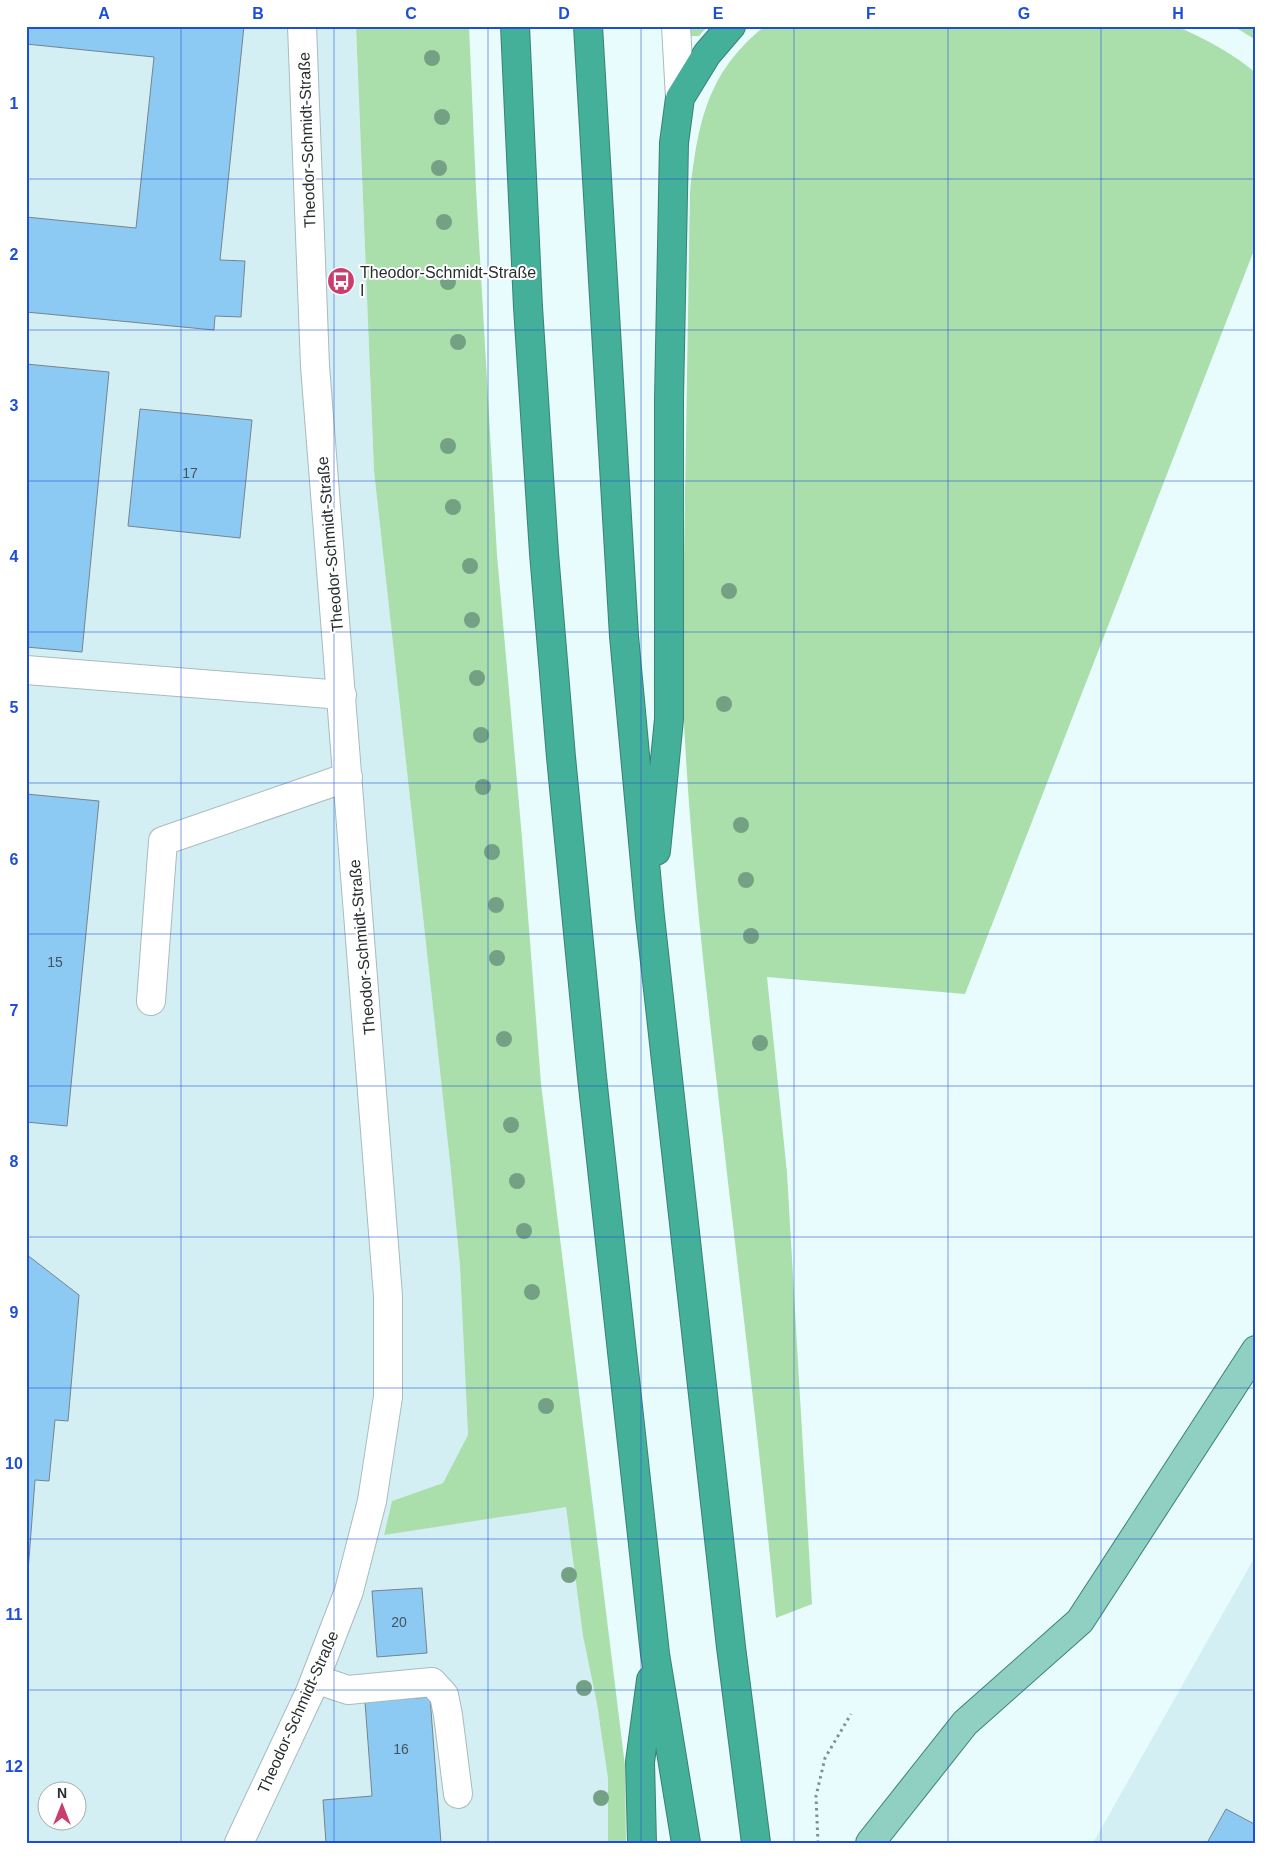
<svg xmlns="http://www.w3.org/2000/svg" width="1282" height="1869" viewBox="0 0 1282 1869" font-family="Arial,sans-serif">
	<rect width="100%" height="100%" fill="#e8fbfd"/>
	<path fill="#d3eff4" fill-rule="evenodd" d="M 26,26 L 356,26 L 374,471 L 450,1162 L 460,1266 L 468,1435 L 443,1483 L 392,1501 L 384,1535 L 566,1506 L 583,1636 L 597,1704 L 608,1779 L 608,1843 L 26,1843 ZM 48,1792 L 78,1792 L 78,1822 L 48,1822 Z
		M 1256,1555 L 1256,1843 L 1093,1843 Z"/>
	<path fill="#aadeab" d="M 356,26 L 469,26 L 476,189 L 497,555 L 522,838 L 541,1084 L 625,1766 L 626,1843 L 608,1843 L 608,1779 L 597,1704 L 583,1636 L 566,1507 L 384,1535 L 392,1501 L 443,1483 L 468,1435 L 460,1266 L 450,1162 L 374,471 Z
		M 690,26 L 708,26 L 699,36 L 691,36 Z
		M 765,26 L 1175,26 C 1203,37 1232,53 1256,73 L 1256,245 L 965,994 L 767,977 L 787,1173 L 812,1604 L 776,1618 C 759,1437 736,1257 716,1076 C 701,944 687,812 682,680 L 690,193 C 698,123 707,72 765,26 Z
		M 1238,26 L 1256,26 L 1256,40 L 1238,29 Z"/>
	<path fill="#8ccaf3" stroke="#77848c" d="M 26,26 L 244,26 L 220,260 L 245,261 L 241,317 L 215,316 L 214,330 L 26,312 L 26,217 L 136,228 L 154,57 L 26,44 Z
		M 26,364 L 109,372 L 82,652 L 26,647 Z
		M 140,409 L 252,420 L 240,538 L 128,526 Z
		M 26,794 L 99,801 L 67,1126 L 26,1122 Z
		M 26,1254 L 79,1295 L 68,1421 L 55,1420 L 49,1481 L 35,1480 L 26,1598 Z
		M 422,1588 L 427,1653 L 377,1657 L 372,1591 Z
		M 430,1697 L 441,1843 L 326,1843 L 323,1800 L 372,1796 L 365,1702 Z
		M 1226,1809 L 1256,1825 L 1256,1843 L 1207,1843 Z"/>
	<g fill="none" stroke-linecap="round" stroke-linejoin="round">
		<g stroke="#a9bbbd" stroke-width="30">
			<path id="minor" d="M 676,26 L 680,98
				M 26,670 L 342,695
				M 151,1001 L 163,841 L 348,777
				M 315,1679 L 348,1690 L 432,1682 L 444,1695 L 448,1715 L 458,1794
				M 239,1843 L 310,1692 L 349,1591 L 372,1501 L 388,1397 L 388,1296 L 315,366 L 302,26"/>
		</g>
		<g stroke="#3a8274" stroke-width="30">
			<path id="major" d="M 870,1843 L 965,1723 L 1080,1621 L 1256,1350"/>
		</g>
		<g stroke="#3a8274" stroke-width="30">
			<path id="highway" d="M 515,26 L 528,307 L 544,553 L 561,757 L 592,1077 L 655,1654 L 686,1843
				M 588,26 L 624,636 L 650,917 L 731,1647 L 756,1843
				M 656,851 L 669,719 L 669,400 L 674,143 L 680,98 L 707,54 L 731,26
				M 642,1843 L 640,1762 L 651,1680"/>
		</g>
		<path stroke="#818e8f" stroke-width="3" stroke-dasharray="2.5 4" stroke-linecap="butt" d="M 818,1843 L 816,1796 L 825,1758 L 851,1714"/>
		<use href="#minor" stroke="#fff" stroke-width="28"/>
		<use href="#major" stroke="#8fd0c2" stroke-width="28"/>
		<use href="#highway" stroke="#44b099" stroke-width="28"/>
	</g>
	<g fill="#74a183">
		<circle cx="432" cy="58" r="8"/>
		<circle cx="442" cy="117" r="8"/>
		<circle cx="439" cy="168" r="8"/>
		<circle cx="444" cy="222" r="8"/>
		<circle cx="448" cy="282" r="8"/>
		<circle cx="458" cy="342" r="8"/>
		<circle cx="448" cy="446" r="8"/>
		<circle cx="453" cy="507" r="8"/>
		<circle cx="470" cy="566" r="8"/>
		<circle cx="729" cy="591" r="8"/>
		<circle cx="472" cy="620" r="8"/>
		<circle cx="477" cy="678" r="8"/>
		<circle cx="724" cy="704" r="8"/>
		<circle cx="481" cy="735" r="8"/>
		<circle cx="483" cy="787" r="8"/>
		<circle cx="741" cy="825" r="8"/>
		<circle cx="492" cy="852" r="8"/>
		<circle cx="746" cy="880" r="8"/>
		<circle cx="496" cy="905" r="8"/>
		<circle cx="751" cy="936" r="8"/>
		<circle cx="497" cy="958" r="8"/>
		<circle cx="504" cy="1039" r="8"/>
		<circle cx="760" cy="1043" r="8"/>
		<circle cx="511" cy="1125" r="8"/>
		<circle cx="517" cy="1181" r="8"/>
		<circle cx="524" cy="1231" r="8"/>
		<circle cx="532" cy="1292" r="8"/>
		<circle cx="546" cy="1406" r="8"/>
		<circle cx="569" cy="1575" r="8"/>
		<circle cx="584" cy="1688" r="8"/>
		<circle cx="601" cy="1798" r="8"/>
	</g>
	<path fill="none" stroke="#1d4ed8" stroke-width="1" stroke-opacity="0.55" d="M 181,26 L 181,1843M 334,26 L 334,1843M 488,26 L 488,1843M 641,26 L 641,1843M 794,26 L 794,1843M 948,26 L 948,1843M 1101,26 L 1101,1843M 26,179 L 1256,179M 26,330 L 1256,330M 26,481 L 1256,481M 26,632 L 1256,632M 26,783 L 1256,783M 26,934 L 1256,934M 26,1086 L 1256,1086M 26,1237 L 1256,1237M 26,1388 L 1256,1388M 26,1539 L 1256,1539M 26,1690 L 1256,1690"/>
	<defs>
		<g id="bus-disc" transform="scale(1.4375)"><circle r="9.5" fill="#ca3e6e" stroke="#fff"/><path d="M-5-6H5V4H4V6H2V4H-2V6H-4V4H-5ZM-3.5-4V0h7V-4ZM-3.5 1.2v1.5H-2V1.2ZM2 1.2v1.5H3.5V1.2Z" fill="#fff"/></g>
	</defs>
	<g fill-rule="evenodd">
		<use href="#bus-disc" x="341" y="281"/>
	</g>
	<g text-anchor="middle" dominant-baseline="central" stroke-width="4" stroke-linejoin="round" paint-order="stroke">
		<g font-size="14" fill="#405560">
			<text x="190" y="473">17</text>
			<text x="55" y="962">15</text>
			<text x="399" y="1622">20</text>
			<text x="401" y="1749">16</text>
		</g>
		<g font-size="16" fill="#272e2f" stroke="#fff">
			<text transform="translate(307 140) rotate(-92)">Theodor-Schmidt-Straße</text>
			<text transform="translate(330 544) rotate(-95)">Theodor-Schmidt-Straße</text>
			<text transform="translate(362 947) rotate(-95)">Theodor-Schmidt-Straße</text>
			<text transform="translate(298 1712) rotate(-66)">Theodor-Schmidt-Straße</text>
		</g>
		<g font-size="16" fill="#272e2f" stroke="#fff" text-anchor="start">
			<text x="360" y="272">Theodor-Schmidt-Straße<tspan x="360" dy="18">I</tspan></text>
		</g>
	</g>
	<rect width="1282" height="1869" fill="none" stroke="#ffffff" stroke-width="55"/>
	<g transform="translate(62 1806)"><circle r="24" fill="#ffffff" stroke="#a9abac"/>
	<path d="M0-4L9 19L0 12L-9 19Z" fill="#ca3e6e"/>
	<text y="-8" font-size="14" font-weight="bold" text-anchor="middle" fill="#272e2f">N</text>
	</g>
	<rect x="28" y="28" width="1226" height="1814" fill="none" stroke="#1d4ed8" stroke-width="2"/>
	<g font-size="16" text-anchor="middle" font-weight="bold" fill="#1d4ed8">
		<text x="104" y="19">A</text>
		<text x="258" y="19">B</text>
		<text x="411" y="19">C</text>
		<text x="564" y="19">D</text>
		<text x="718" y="19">E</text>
		<text x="871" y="19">F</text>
		<text x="1024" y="19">G</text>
		<text x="1178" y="19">H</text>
		<text x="14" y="109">1</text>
		<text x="14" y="260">2</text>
		<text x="14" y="411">3</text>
		<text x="14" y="562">4</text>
		<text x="14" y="713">5</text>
		<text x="14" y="865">6</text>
		<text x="14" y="1016">7</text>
		<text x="14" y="1167">8</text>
		<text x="14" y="1318">9</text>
		<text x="14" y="1469">10</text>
		<text x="14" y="1620">11</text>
		<text x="14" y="1772">12</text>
	</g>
</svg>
